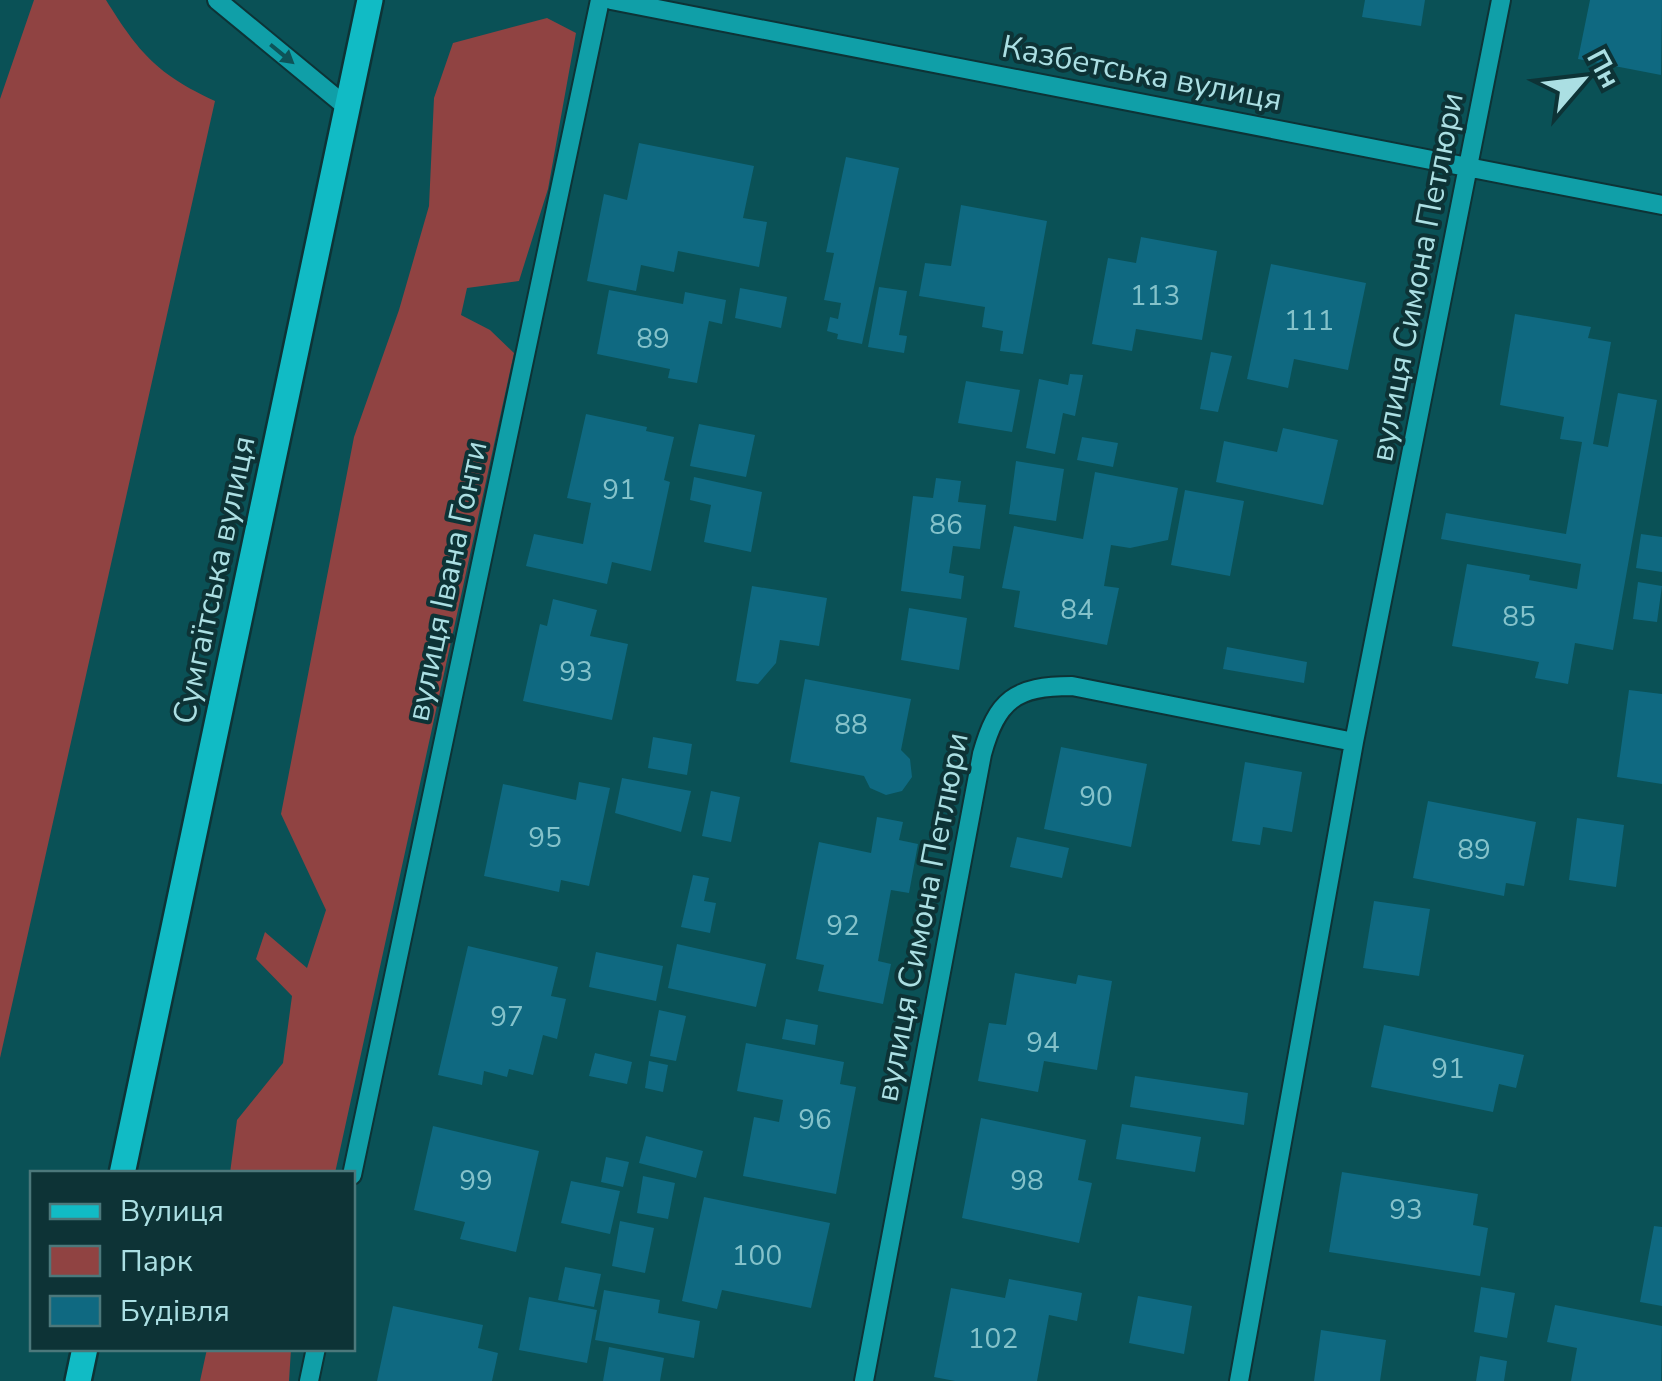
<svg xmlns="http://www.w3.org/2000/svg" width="1662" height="1381" viewBox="0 0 1662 1381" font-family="'Nunito Sans',sans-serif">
	<rect width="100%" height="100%" fill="#0a5156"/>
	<path fill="#904342" d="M 34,0 L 106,0 C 139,53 157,74 215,101 L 0,1058 L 0,99 Z
		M 547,18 L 576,33 L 548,189 L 519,281 L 467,288 L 461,315 L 490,330 L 514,353 L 335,1173 L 230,1173 L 237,1120 L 283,1063 L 292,996 L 256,959 L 265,932 L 307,968 L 326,910 L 281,814 L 354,437 L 399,310 L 429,206 L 434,98 L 453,43 Z
		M 207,1349 L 291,1349 L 289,1381 L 200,1381 Z"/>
	<path fill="#0f6981" d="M 1365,0 L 1425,0 L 1421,26 L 1362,17 Z
		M 1590,0 L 1662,0 L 1661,75 L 1578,59 Z
		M 639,143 L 754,166 L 743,218 L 767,222 L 759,267 L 678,251 L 674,272 L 641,265 L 636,291 L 587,281 L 604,194 L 627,200 Z
		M 846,157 L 899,168 L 862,344 L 837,339 L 838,334 L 827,331 L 830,317 L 838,319 L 841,303 L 824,300 L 834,253 L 826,252 Z
		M 961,205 L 1047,221 L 1023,354 L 1000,351 L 1003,331 L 982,327 L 985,307 L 919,296 L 925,263 L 951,266 Z
		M 1141,237 L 1217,251 L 1202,340 L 1136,329 L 1132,351 L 1092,344 L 1108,258 L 1136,263 Z
		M 1271,264 L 1366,283 L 1348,370 L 1294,359 L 1288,388 L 1247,379 Z
		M 879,287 L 907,291 L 899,335 L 907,336 L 904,353 L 868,347 Z
		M 740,288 L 787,297 L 781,328 L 735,318 Z
		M 609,290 L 683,304 L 685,292 L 726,300 L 722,324 L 709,321 L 697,383 L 668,378 L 670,369 L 597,354 Z
		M 1515,314 L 1591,327 L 1588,338 L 1611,342 L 1593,444 L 1608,447 L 1618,393 L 1657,400 L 1613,650 L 1575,643 L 1568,684 L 1535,678 L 1539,662 L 1452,646 L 1467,564 L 1530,575 L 1529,580 L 1577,589 L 1581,564 L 1441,539 L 1446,513 L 1566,534 L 1582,442 L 1560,439 L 1564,417 L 1500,405 Z
		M 1211,352 L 1232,356 L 1218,412 L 1200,409 Z
		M 1070,374 L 1083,375 L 1075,416 L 1063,413 L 1055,454 L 1026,448 L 1039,379 L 1068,385 Z
		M 966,381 L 1020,390 L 1012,432 L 958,423 Z
		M 586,414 L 647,427 L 646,431 L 674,437 L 664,480 L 670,482 L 651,571 L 612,562 L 607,584 L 526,566 L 534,534 L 583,544 L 591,503 L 567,498 Z
		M 699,424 L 755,435 L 746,477 L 690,466 Z
		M 1283,428 L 1338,440 L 1323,505 L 1216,482 L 1224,441 L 1277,452 Z
		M 1082,437 L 1118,443 L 1113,467 L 1077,460 Z
		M 1016,461 L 1064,469 L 1056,521 L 1009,514 Z
		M 1095,472 L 1178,488 L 1168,540 L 1130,548 L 1111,545 L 1104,586 L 1119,588 L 1107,645 L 1014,627 L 1020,591 L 1002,588 L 1014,526 L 1083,539 Z
		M 694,477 L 762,492 L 751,552 L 704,542 L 711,505 L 690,500 Z
		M 936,478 L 961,481 L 958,502 L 986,505 L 980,549 L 953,546 L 949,573 L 964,576 L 961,599 L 901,591 L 913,496 L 933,498 Z
		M 1185,490 L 1244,501 L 1230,576 L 1171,565 Z
		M 1641,534 L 1662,537 L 1662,572 L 1636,568 Z
		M 1638,582 L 1662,586 L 1657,622 L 1633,619 Z
		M 752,586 L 827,598 L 819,646 L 780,640 L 776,663 L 758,684 L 736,681 Z
		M 553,599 L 597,610 L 590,636 L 628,644 L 612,720 L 523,701 L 540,624 L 547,626 Z
		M 909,608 L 967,618 L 959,670 L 901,660 Z
		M 1227,647 L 1307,662 L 1304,683 L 1223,669 Z
		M 805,679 L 911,699 L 901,750 L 910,759 L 912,777 L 902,791 L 886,795 L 870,788 L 864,776 L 790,762 Z
		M 1629,690 L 1662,694 L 1662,784 L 1617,777 Z
		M 653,737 L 692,744 L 687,775 L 648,768 Z
		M 1061,747 L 1147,764 L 1131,847 L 1044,829 Z
		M 1245,762 L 1302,772 L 1292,832 L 1263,827 L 1260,845 L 1232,841 Z
		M 622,778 L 691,791 L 681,832 L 615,813 Z
		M 579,782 L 610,788 L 589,886 L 561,880 L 559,892 L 484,876 L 503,784 L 576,800 Z
		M 711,791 L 740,797 L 731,842 L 702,836 Z
		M 1428,801 L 1536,822 L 1524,886 L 1506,883 L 1504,896 L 1413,878 Z
		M 877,817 L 903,822 L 899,840 L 918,844 L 909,893 L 891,890 L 878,961 L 891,964 L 883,1004 L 818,991 L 824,965 L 796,959 L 819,842 L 871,853 Z
		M 1577,818 L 1624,825 L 1616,887 L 1569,880 Z
		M 1017,837 L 1069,848 L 1062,878 L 1010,867 Z
		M 693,875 L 709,878 L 704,901 L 716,903 L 710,933 L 681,927 Z
		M 1374,901 L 1430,909 L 1419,976 L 1363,968 Z
		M 677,944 L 766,964 L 756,1007 L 668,988 Z
		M 468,946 L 558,967 L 551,996 L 566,999 L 557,1039 L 543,1035 L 533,1075 L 509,1069 L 507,1077 L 484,1071 L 482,1085 L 438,1075 Z
		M 596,952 L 663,966 L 656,1001 L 589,987 Z
		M 1015,973 L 1076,984 L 1078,975 L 1112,981 L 1097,1070 L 1044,1061 L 1038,1092 L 978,1081 L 989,1023 L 1006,1025 Z
		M 659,1010 L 686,1016 L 676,1061 L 650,1056 Z
		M 786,1019 L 818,1025 L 815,1045 L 782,1039 Z
		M 1384,1025 L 1524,1055 L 1516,1088 L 1499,1084 L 1493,1112 L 1371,1087 Z
		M 746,1043 L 844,1062 L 840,1084 L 856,1087 L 836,1194 L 743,1176 L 754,1117 L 779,1122 L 783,1100 L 737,1091 Z
		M 595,1053 L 632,1062 L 627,1084 L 589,1076 Z
		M 649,1061 L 668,1065 L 663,1092 L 645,1088 Z
		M 1135,1076 L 1248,1093 L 1244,1125 L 1130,1107 Z
		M 981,1118 L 1086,1140 L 1078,1180 L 1092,1183 L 1079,1243 L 962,1218 Z
		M 1122,1124 L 1201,1137 L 1195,1172 L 1116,1159 Z
		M 433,1126 L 539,1151 L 516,1252 L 460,1239 L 465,1222 L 414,1210 Z
		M 646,1136 L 703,1151 L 696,1178 L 639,1163 Z
		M 606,1157 L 629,1162 L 623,1187 L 601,1182 Z
		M 1342,1172 L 1478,1194 L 1473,1225 L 1488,1228 L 1480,1276 L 1329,1252 Z
		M 643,1176 L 675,1183 L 668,1219 L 637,1213 Z
		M 571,1181 L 620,1191 L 610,1234 L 561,1223 Z
		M 704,1197 L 830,1223 L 811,1308 L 722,1290 L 717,1309 L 682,1301 Z
		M 620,1221 L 654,1228 L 645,1273 L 612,1266 Z
		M 1654,1226 L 1662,1227 L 1662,1306 L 1640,1302 Z
		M 565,1267 L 601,1274 L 594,1307 L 558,1300 Z
		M 1009,1279 L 1082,1293 L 1077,1321 L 1049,1315 L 1037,1381 L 955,1381 L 934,1377 L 951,1288 L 1005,1298 Z
		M 1481,1287 L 1515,1293 L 1507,1338 L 1474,1332 Z
		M 604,1290 L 660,1300 L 658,1313 L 700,1321 L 694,1358 L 595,1340 Z
		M 1138,1296 L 1192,1306 L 1184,1354 L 1129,1343 Z
		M 529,1297 L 597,1310 L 587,1363 L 519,1350 Z
		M 1555,1305 L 1662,1326 L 1661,1381 L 1571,1381 L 1577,1348 L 1547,1342 Z
		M 393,1306 L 483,1325 L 478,1348 L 498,1353 L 492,1381 L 377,1381 Z
		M 1321,1330 L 1386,1340 L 1380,1381 L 1314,1381 Z
		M 609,1347 L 664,1358 L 660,1381 L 603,1381 Z
		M 1480,1356 L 1507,1361 L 1504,1381 L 1476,1381 Z"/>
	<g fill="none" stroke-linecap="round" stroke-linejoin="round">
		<g stroke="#0d3336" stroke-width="22">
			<path id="minor" d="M 217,0 L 348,108
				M 611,0 L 1662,205
				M 352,1175 L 600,0
				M 309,1381 L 316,1348
				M 864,1381 L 982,754 C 997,700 1015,686 1072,686 L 1354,742
				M 1239,1381 L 1354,742 L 1501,0"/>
		</g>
		<g stroke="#0d3336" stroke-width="30">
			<path id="major" d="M 122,1174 L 370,0
				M 78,1381 L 85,1348"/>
		</g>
		<use href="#minor" stroke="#109fa8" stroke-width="18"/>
		<use href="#major" stroke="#11bbc5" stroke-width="25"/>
	</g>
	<defs><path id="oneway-solid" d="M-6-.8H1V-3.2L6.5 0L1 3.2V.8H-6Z" transform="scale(2.5)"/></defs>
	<use fill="#0e5358" href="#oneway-solid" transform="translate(282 54) rotate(39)"/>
	<g text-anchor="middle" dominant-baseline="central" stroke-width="8" stroke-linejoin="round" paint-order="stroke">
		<g font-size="28" fill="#84c2ca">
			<text x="1155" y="296">113</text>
			<text x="1309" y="321">111</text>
			<text x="653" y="339">89</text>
			<text x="619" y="490">91</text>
			<text x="946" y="525">86</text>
			<text x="1077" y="610">84</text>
			<text x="1519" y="617">85</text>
			<text x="576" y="672">93</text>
			<text x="851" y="725">88</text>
			<text x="1096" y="797">90</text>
			<text x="545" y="838">95</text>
			<text x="1474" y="850">89</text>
			<text x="843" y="926">92</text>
			<text x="507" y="1017">97</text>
			<text x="1043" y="1043">94</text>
			<text x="1448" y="1069">91</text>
			<text x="815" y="1120">96</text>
			<text x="476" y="1181">99</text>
			<text x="1027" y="1181">98</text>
			<text x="1406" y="1210">93</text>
			<text x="757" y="1256">100</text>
			<text x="993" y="1339">102</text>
		</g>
		<g font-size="32" fill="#abdfe3" stroke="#0d3336">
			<text transform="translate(1142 73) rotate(11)">Казбетська вулиця</text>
			<text transform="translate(1417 277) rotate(-79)">вулиця Симона Петлюри</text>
			<text transform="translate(214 580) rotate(-78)">Сумгаїтська вулиця</text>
			<text transform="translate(447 581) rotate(-78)">вулиця Івана Гонти</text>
			<text transform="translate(922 917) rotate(-79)">вулиця Симона Петлюри</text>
		</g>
	</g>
	<rect x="30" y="1171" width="325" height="180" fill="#0d3336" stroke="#4c787b" stroke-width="2.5"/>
	<rect x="50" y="1204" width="50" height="15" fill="#11bbc5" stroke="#4c787b" stroke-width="2.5"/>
	<text x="120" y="1221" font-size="30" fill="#abdfe3">Вулиця</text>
	<rect x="50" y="1246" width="50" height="30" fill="#904342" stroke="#4c787b" stroke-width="2.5"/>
	<text x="120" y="1271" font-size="30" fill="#abdfe3">Парк</text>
	<rect x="50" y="1296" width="50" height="30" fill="#0f6981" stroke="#4c787b" stroke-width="2.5"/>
	<text x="120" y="1321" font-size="30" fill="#abdfe3">Будівля</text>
	<g transform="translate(1582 80) rotate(62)" stroke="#0d3336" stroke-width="8" paint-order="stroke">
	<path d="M0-8L18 38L0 25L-18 38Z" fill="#abdfe3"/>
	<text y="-15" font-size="28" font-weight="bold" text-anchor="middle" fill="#abdfe3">Пн</text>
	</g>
</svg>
